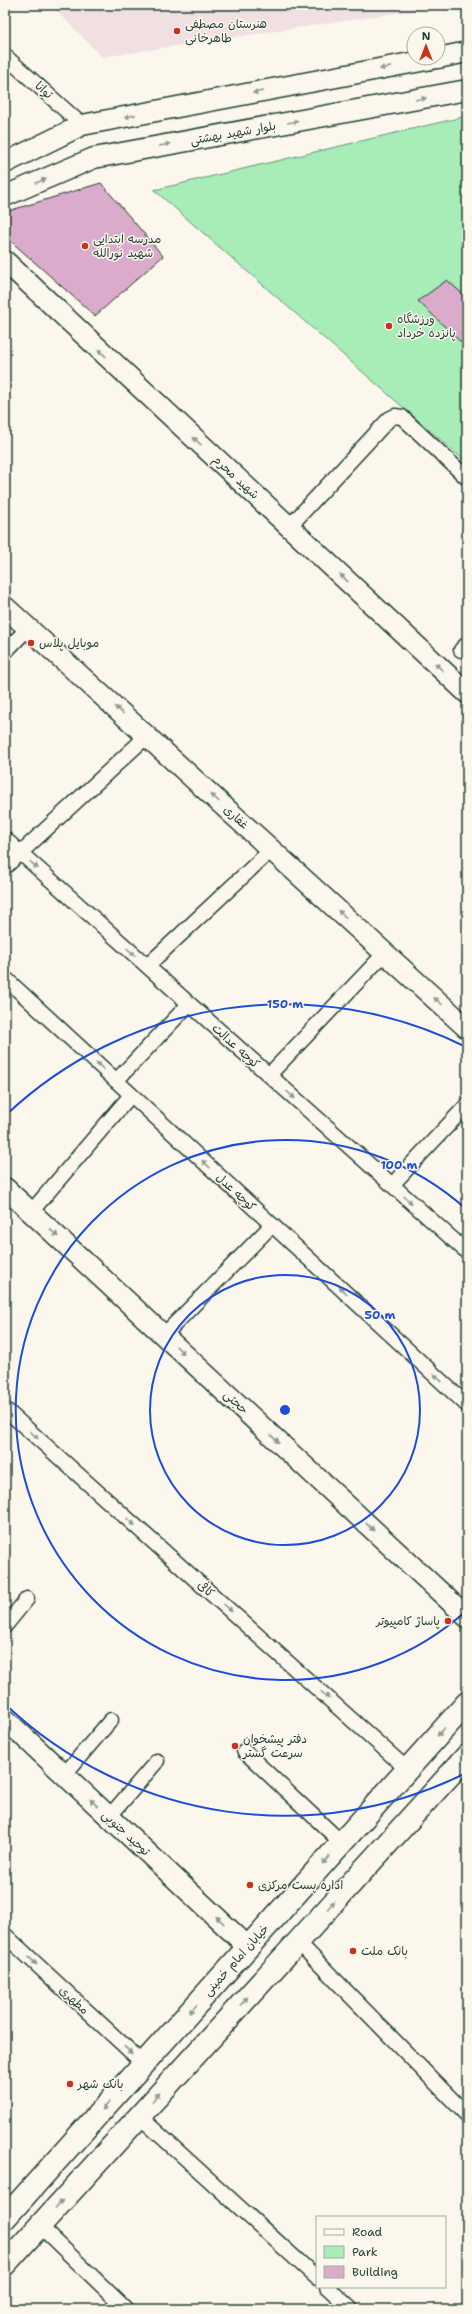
<svg xmlns="http://www.w3.org/2000/svg" width="472" height="2314" viewBox="0 0 472 2314" font-family="'Shantell Sans','Playpen Sans Arabic',sans-serif">
	<rect width="100%" height="100%" fill="#fbf7ec"/>
	<filter id="ink" filterUnits="userSpaceOnUse"><feTurbulence type="fractalNoise" baseFrequency=".025" numOctaves="2"/><feDisplacementMap in="SourceGraphic" scale="8" xChannelSelector="R" yChannelSelector="G"/><feConvolveMatrix kernelMatrix="1 2 1 2 8 2 1 2 1" color-interpolation-filters="sRGB"/></filter>
	<g filter="url(#ink)">
		<path fill="#f1e0e2" d="M 51,5 L 451,5 L 102,57 Z"/>
		<path fill="#a8ecb7" stroke="#649476" d="M 467,116 L 467,463 L 154,190 Z"/>
		<path fill="#dbabcb" stroke="#1f3d34" d="M 101,183 L 163,256 L 95,316 L 5,236 L 5,212 Z
			M 447,280 L 467,298 L 467,348 L 418,301 Z"/>
		<g fill="none" stroke-linecap="round" stroke-linejoin="round">
			<g stroke="#1f3d34" stroke-width="17">
				<path id="street" d="M 5,56 L 82,125
					M 289,527 L 389,419 L 395,416 L 402,417 L 467,478
					M 461,650 L 467,644
					M 5,652 L 28,628
					M 5,839 L 467,1252
					M 5,867 L 147,736
					M 147,966 L 272,849
					M 5,978 L 467,1405
					M 269,1075 L 385,953
					M 116,1081 L 189,1004
					M 392,1185 L 467,1105
					M 31,1212 L 131,1095
					M 164,1335 L 272,1225
					M 5,1409 L 408,1770
					M 5,1626 L 27,1599
					M 244,1751 L 342,1843
					M 64,1775 L 111,1720
					M 109,1817 L 157,1761
					M 5,1935 L 144,2064
					M 298,1942 L 467,2115
					M 139,2116 L 317,2278
					M 40,2226 L 126,2309
					M 327,2287 L 351,2309"/>
			</g>
			<g stroke="#1f3d34" stroke-width="23">
				<path id="secondary" d="M 438,58 L 467,52
					M 5,163 L 82,125 L 437,58
					M 5,196 L 94,158 L 467,90
					M 5,261 L 467,693
					M 5,607 L 467,1028
					M 5,1188 L 467,1617
					M 5,1719 L 248,1947"/>
			</g>
			<g stroke="#1f3d34" stroke-width="25">
				<path id="primary" d="M 5,2218 L 467,1703
					M 5,2264 L 467,1756"/>
			</g>
			<use href="#street" stroke="#fbf7ec" stroke-width="14"/>
			<use href="#secondary" stroke="#fbf7ec" stroke-width="20"/>
			<use href="#primary" stroke="#fbf7ec" stroke-width="22"/>
		</g>
		<defs><path id="oneway-solid" d="M-6-.8H1V-3.2L6.5 0L1 3.2V.8H-6Z"/></defs>
		<g fill="#8d9a90">
			<use href="#oneway-solid" transform="translate(385 68) rotate(169)"/>
			<use href="#oneway-solid" transform="translate(258 92) rotate(169)"/>
			<use href="#oneway-solid" transform="translate(421 99) rotate(-10)"/>
			<use href="#oneway-solid" transform="translate(130 116) rotate(169)"/>
			<use href="#oneway-solid" transform="translate(293 122) rotate(-10)"/>
			<use href="#oneway-solid" transform="translate(165 145) rotate(-10)"/>
			<use href="#oneway-solid" transform="translate(41 181) rotate(-23)"/>
			<use href="#oneway-solid" transform="translate(102 353) rotate(-137)"/>
			<use href="#oneway-solid" transform="translate(197 441) rotate(-137)"/>
			<use href="#oneway-solid" transform="translate(344 578) rotate(-137)"/>
			<use href="#oneway-solid" transform="translate(439 667) rotate(-137)"/>
			<use href="#oneway-solid" transform="translate(119 710) rotate(-138)"/>
			<use href="#oneway-solid" transform="translate(215 798) rotate(-138)"/>
			<use href="#oneway-solid" transform="translate(34 865) rotate(42)"/>
			<use href="#oneway-solid" transform="translate(342 914) rotate(-138)"/>
			<use href="#oneway-solid" transform="translate(131 952) rotate(42)"/>
			<use href="#oneway-solid" transform="translate(438 1001) rotate(-138)"/>
			<use href="#oneway-solid" transform="translate(100 1066) rotate(-137)"/>
			<use href="#oneway-solid" transform="translate(291 1095) rotate(42)"/>
			<use href="#oneway-solid" transform="translate(206 1164) rotate(-137)"/>
			<use href="#oneway-solid" transform="translate(408 1200) rotate(42)"/>
			<use href="#oneway-solid" transform="translate(54 1233) rotate(43)"/>
			<use href="#oneway-solid" transform="translate(343 1290) rotate(-137)"/>
			<use href="#oneway-solid" transform="translate(180 1350) rotate(43)"/>
			<use href="#oneway-solid" transform="translate(438 1378) rotate(-137)"/>
			<use href="#oneway-solid" transform="translate(34 1435) rotate(42)"/>
			<use href="#oneway-solid" transform="translate(275 1439) rotate(43)"/>
			<use href="#oneway-solid" transform="translate(131 1522) rotate(42)"/>
			<use href="#oneway-solid" transform="translate(370 1527) rotate(43)"/>
			<use href="#oneway-solid" transform="translate(228 1608) rotate(42)"/>
			<use href="#oneway-solid" transform="translate(325 1695) rotate(42)"/>
			<use href="#oneway-solid" transform="translate(441 1732) rotate(132)"/>
			<use href="#oneway-solid" transform="translate(94 1803) rotate(-137)"/>
			<use href="#oneway-solid" transform="translate(326 1860) rotate(132)"/>
			<use href="#oneway-solid" transform="translate(331 1905) rotate(-48)"/>
			<use href="#oneway-solid" transform="translate(220 1920) rotate(-137)"/>
			<use href="#oneway-solid" transform="translate(33 1961) rotate(43)"/>
			<use href="#oneway-solid" transform="translate(244 2001) rotate(-48)"/>
			<use href="#oneway-solid" transform="translate(193 2009) rotate(132)"/>
			<use href="#oneway-solid" transform="translate(128 2050) rotate(43)"/>
			<use href="#oneway-solid" transform="translate(156 2097) rotate(-48)"/>
			<use href="#oneway-solid" transform="translate(106 2106) rotate(132)"/>
			<use href="#oneway-solid" transform="translate(59 2204) rotate(-48)"/>
		</g>
	</g>
	<g fill="none" stroke="#1d4ed8" stroke-width="2">
		<circle cx="285" cy="1410" r="135"/>
		<path d="M466 1611A270 270 0 1 1 466 1209"/>
		<path d="M466 1773A406 406 0 0 1 6 1705M6 1115A406 406 0 0 1 466 1047"/>
	</g>
	<g fill="#c8321e" stroke="#fbf7ec" stroke-width="1.5">
		<circle cx="177" cy="31" r="4"/>
		<circle cx="85" cy="246" r="4"/>
		<circle cx="389" cy="326" r="4"/>
		<circle cx="31" cy="643" r="4"/>
		<circle cx="448" cy="1621" r="4"/>
		<circle cx="235" cy="1746" r="4"/>
		<circle cx="250" cy="1885" r="4"/>
		<circle cx="353" cy="1951" r="4"/>
		<circle cx="70" cy="2084" r="4"/>
	</g>
	<g text-anchor="middle" dominant-baseline="central" stroke-width="3" stroke-linejoin="round" paint-order="stroke">
		<g font-size="12" fill="#1f3d34" stroke="#fbf7ec" text-anchor="start">
			<text x="185" y="24">هنرستان مصطفی<tspan x="185" dy="14">طاهرخانی</tspan></text>
			<text x="93" y="239">مدرسه ابتدایی<tspan x="93" dy="14">شهید نورالله</tspan></text>
			<text x="397" y="319">ورزشگاه<tspan x="397" dy="14">پانزده خرداد</tspan></text>
			<text x="39" y="643">موبایل پلاس</text>
			<text x="440" y="1621" text-anchor="end">پاساژ کامپیوتر</text>
			<text x="243" y="1739">دفتر پیشخوان<tspan x="243" dy="14">سرعت گستر</tspan></text>
			<text x="258" y="1885">اداره پست مرکزی</text>
			<text x="361" y="1951">بانک ملت</text>
			<text x="78" y="2084">بانک شهر</text>
		</g>
		<g font-size="12" fill="#1f3d34" stroke="#fbf7ec">
			<text transform="translate(44 90) rotate(42)">توانا</text>
			<text transform="translate(233 133) rotate(-10)">بلوار شهید بهشتی</text>
			<text transform="translate(236 477) rotate(43)">شهید محرم</text>
			<text transform="translate(236 817) rotate(42)">غفاری</text>
			<text transform="translate(236 1046) rotate(42)">کوچه عدالت</text>
			<text transform="translate(236 1192) rotate(43)">کوچه عدل</text>
			<text transform="translate(236 1402) rotate(43)">حجتی</text>
			<text transform="translate(206 1589) rotate(42)">کافی</text>
			<text transform="translate(126 1833) rotate(43)">توحید جنوبی</text>
			<text transform="translate(236 1960) rotate(-48)">خیابان امام خمینی</text>
			<text transform="translate(74 2000) rotate(43)">مطهری</text>
		</g>
	</g>
	<circle cx="285" cy="1410" r="6" fill="#1d4ed8" stroke="#fbf7ec" stroke-width="2"/>
	<g font-size="12" text-anchor="middle" font-weight="bold" fill="#1d4ed8" stroke="#fbf7ec" stroke-width="3" stroke-linejoin="round" paint-order="stroke">
		<text x="285" y="1008">150 m</text>
		<text x="399" y="1169">100 m</text>
		<text x="380" y="1319">50 m</text>
	</g>
	<rect width="472" height="2314" fill="none" stroke="#fbf7ec" stroke-width="20"/>
	<rect x="10" y="10" width="452" height="2294" fill="none" stroke="#1f3d34" stroke-width="1.5" filter="url(#ink)"/>
	<rect x="316" y="2216" width="130" height="72" fill="#fbf7ec" stroke="#a3ada2"/>
	<rect x="324" y="2229" width="20" height="6" fill="#fbf7ec" stroke="#a3ada2"/>
	<text x="352" y="2236" font-size="12" fill="#1f3d34">Road</text>
	<rect x="324" y="2246" width="20" height="12" fill="#a8ecb7" stroke="#a3ada2"/>
	<text x="352" y="2256" font-size="12" fill="#1f3d34">Park</text>
	<rect x="324" y="2266" width="20" height="12" fill="#dbabcb" stroke="#a3ada2"/>
	<text x="352" y="2276" font-size="12" fill="#1f3d34">Building</text>
	<g transform="translate(426 46)"><circle r="19" fill="#fbf7ec" stroke="#a3ada2"/>
	<path d="M0-3L7 15L0 10L-7 15Z" fill="#c8321e"/>
	<text y="-6" font-size="11" font-weight="bold" text-anchor="middle" fill="#1f3d34">N</text>
	</g>
</svg>
